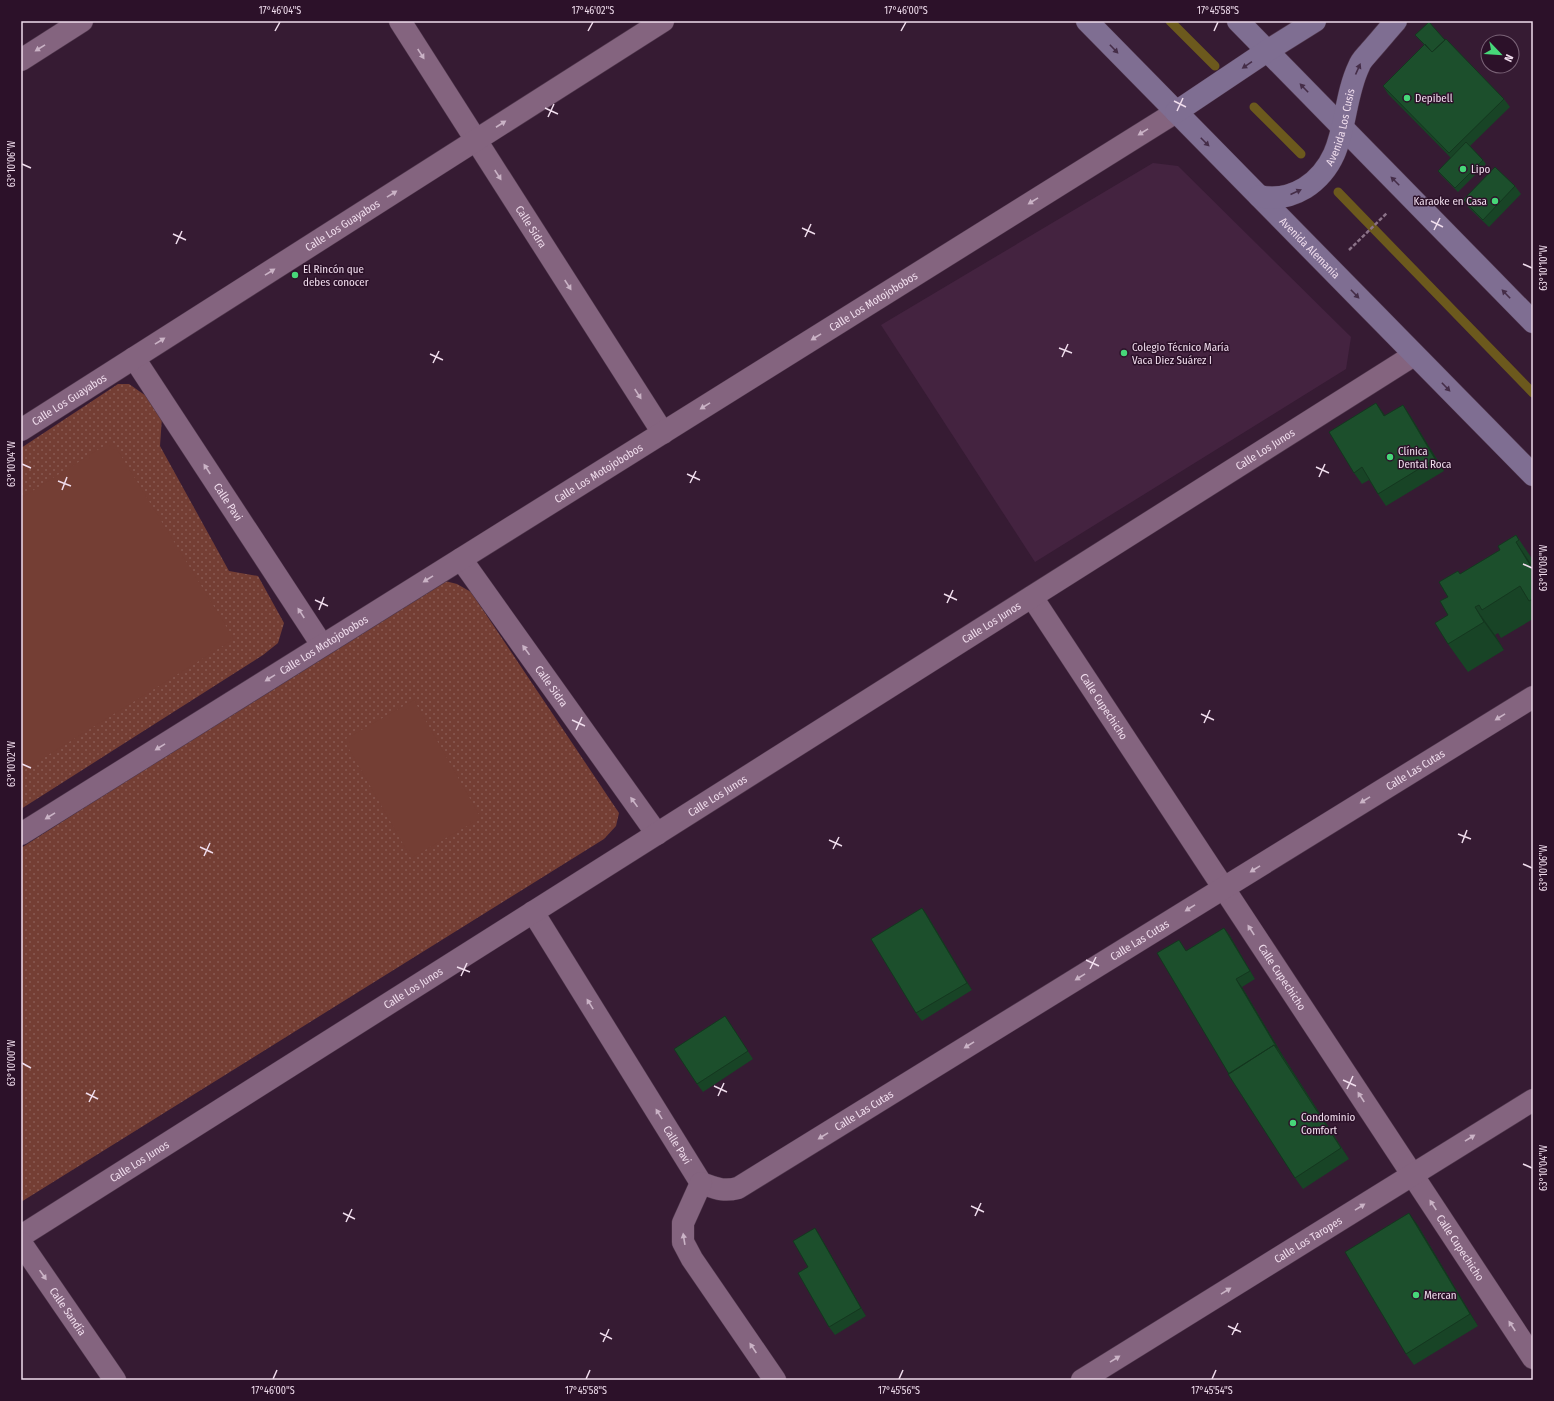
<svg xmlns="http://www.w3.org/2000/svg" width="1554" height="1401" viewBox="0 0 1554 1401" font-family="'Fira Sans Condensed',sans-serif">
	<defs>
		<pattern id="grass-dots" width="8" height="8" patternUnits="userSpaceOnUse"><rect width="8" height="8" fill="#743e34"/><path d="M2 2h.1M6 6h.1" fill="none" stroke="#885952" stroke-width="1.8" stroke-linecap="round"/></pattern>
	</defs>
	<rect width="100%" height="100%" fill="#361b33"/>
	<path fill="#442340" d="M 1153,163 L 1178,166 L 1351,337 L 1346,369 L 1035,562 L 881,325 Z"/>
	<path fill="url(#grass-dots)" d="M 118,384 L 129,384 L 149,398 L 162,417 L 160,446 L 229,571 L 258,576 L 284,623 L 278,643 L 263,655 L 21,809 L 21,448 Z
		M 441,580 L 457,584 L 471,592 L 619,813 L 616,826 L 604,839 L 21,1202 L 21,848 L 274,686 Z"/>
	<path fill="#743e34" d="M 112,441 L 234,639 L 21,772 L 21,498 Z
		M 414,700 L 481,818 L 411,858 L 344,740 Z"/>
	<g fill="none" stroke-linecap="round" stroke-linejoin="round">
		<path stroke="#6c591d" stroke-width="9" d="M 1170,21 L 1215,66
			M 1254,107 L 1301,154
			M 1338,192 L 1533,393"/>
		<g stroke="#50384d" stroke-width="23">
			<g id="street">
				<path id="s1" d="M 400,21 L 663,433"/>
				<path d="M 21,60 L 82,21"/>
				<path id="s2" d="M 134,358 L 322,645"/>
				<path id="s3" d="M 21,430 L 663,21"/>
				<path id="s4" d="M 461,559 L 657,834"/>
				<path id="s5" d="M 1032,597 L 1533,1358"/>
				<path id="s6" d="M 21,834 L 1176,112"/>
				<path id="s7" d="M 533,912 L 701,1183"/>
				<path id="s8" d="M 701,1183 C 716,1188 723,1192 738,1188 L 1533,697"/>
				<path d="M 701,1183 L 683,1223 L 683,1242 L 692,1259 L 775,1380"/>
				<path id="s9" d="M 21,1236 L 1414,355"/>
				<path id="s10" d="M 21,1243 L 115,1380"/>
				<path id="s11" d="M 1082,1380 L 1533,1100"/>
			</g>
		</g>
		<g stroke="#50384d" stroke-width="23">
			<g id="secondary">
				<path id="s12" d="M 1087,21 L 1533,475"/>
				<path d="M 1238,21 L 1533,322"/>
				<path d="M 1176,112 L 1267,51 L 1315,21"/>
				<path id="s13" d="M 1259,196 C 1276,200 1290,197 1305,188 C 1350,159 1339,108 1359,66 C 1361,60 1366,56 1370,51 C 1379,41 1387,31 1396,21"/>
			</g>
		</g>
		<path stroke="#8b7388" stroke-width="2.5" stroke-dasharray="4 2" stroke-linecap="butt" d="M 1349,250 L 1387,213"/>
		<use href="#street" stroke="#84647f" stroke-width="22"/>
		<use href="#secondary" stroke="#7f6e92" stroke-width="22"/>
	</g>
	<path fill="#184426" d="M 1415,35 L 1445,40 L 1504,99 L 1510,107 L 1470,146 L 1483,160 L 1486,164 L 1458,192 L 1441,175 L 1438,171 L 1451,158 L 1388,94 L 1383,86 L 1424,45 Z
		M 1515,186 L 1521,194 L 1489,227 L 1469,208 L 1463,200 Z
		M 1403,405 L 1411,417 L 1444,471 L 1386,506 L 1378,494 L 1369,480 L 1362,484 L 1354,473 L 1385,416 Z
		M 1516,535 L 1533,560 L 1533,619 L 1501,638 L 1498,633 L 1495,635 L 1504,650 L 1468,672 L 1448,644 L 1448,597 L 1460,574 L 1500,550 Z
		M 922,908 L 927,915 L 972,990 L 922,1021 L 916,1013 Z
		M 1224,928 L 1230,936 L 1255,979 L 1242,987 L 1283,1056 L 1349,1159 L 1303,1189 L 1295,1178 L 1229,1074 L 1179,940 L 1186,951 Z
		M 730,1024 L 753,1059 L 703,1092 L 697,1084 Z
		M 1417,1224 L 1478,1326 L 1414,1365 L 1406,1354 Z
		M 815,1228 L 820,1236 L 866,1316 L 835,1335 L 829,1327 Z"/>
	<path fill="#14371f" d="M 1376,403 L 1385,415 L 1392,428 L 1384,416 Z
		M 1403,405 L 1411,417 L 1444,471 L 1435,459 Z
		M 1516,542 L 1533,567 L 1533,570 Z
		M 1475,607 L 1495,635 L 1504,650 L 1484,622 Z
		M 922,908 L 927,915 L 972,990 L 967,983 Z
		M 1224,928 L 1230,936 L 1255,979 L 1250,971 Z
		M 1236,979 L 1242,987 L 1283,1056 L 1349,1159 L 1277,1048 Z
		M 1409,1213 L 1417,1224 L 1478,1326 L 1470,1314 Z
		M 815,1228 L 820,1236 L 866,1316 L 861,1308 Z"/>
	<path fill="#1c4f2c" stroke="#14371f" d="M 1429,22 L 1445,40 L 1432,52 L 1415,35 Z
		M 1446,39 L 1504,99 L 1449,153 L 1383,86 L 1425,44 L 1432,52 Z
		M 1466,142 L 1483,160 L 1455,188 L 1438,171 Z
		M 1495,167 L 1515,186 L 1483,220 L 1463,200 Z
		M 1376,403 L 1384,416 L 1403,405 L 1435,459 L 1378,494 L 1362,467 L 1354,473 L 1329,432 Z
		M 1516,535 L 1519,540 L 1516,542 L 1533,570 L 1533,599 L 1529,601 L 1520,586 L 1482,610 L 1479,605 L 1475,607 L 1484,622 L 1448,644 L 1435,623 L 1448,615 L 1440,601 L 1448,597 L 1439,582 L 1458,571 L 1460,574 L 1500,550 L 1498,546 Z
		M 922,908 L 967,983 L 916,1013 L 871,939 Z
		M 1224,928 L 1250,971 L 1236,979 L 1277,1048 L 1274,1045 L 1229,1074 L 1157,953 L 1179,940 L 1186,951 Z
		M 725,1016 L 748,1051 L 697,1084 L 674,1049 Z
		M 1274,1045 L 1341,1148 L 1295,1178 L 1228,1074 Z
		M 1409,1213 L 1470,1314 L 1406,1354 L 1345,1252 Z
		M 815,1228 L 861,1308 L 829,1327 L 798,1273 L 808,1267 L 793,1241 Z"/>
	<defs><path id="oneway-solid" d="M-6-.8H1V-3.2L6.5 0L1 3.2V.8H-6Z"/></defs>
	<g fill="#cab3c6">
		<use href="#oneway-solid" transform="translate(40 48) rotate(148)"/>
		<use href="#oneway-solid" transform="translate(421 54) rotate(57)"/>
		<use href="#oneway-solid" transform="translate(501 124) rotate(-33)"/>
		<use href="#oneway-solid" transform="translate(1143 132) rotate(148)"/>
		<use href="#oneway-solid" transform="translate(498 175) rotate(57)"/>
		<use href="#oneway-solid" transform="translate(392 194) rotate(-32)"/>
		<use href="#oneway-solid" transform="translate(1033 201) rotate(148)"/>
		<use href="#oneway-solid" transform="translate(270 272) rotate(-32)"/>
		<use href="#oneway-solid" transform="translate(568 285) rotate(57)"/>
		<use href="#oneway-solid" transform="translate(816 337) rotate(148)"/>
		<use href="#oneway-solid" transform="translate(160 341) rotate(-32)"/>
		<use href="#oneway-solid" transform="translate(638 394) rotate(57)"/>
		<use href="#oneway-solid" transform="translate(705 406) rotate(148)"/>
		<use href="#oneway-solid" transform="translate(207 469) rotate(-123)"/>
		<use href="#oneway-solid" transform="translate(428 579) rotate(148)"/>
		<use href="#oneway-solid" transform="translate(301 613) rotate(-123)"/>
		<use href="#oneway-solid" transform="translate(526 650) rotate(-126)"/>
		<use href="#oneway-solid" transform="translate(270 678) rotate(148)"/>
		<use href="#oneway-solid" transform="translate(1500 717) rotate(148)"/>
		<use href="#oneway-solid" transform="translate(160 747) rotate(148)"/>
		<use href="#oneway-solid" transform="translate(1365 800) rotate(148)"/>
		<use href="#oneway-solid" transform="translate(634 802) rotate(-126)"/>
		<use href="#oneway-solid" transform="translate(50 816) rotate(148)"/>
		<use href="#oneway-solid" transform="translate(1255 869) rotate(148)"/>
		<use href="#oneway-solid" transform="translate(1190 908) rotate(148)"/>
		<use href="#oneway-solid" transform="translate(1251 930) rotate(-123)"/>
		<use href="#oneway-solid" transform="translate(1080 977) rotate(148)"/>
		<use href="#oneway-solid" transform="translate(590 1004) rotate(-122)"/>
		<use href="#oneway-solid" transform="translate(969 1045) rotate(148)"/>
		<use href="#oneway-solid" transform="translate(1361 1097) rotate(-123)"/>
		<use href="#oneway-solid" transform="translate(659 1114) rotate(-122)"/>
		<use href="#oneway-solid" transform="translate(823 1136) rotate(148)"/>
		<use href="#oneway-solid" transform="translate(1470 1138) rotate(-32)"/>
		<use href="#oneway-solid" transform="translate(1433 1205) rotate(-123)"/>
		<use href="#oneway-solid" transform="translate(1360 1207) rotate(-32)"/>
		<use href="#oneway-solid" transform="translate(684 1239) rotate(-99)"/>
		<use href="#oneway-solid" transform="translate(43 1275) rotate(55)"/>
		<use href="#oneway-solid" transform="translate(1226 1291) rotate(-32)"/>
		<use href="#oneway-solid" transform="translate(1512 1326) rotate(-123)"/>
		<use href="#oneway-solid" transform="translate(753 1348) rotate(-124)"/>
		<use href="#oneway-solid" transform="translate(1115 1359) rotate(-32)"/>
	</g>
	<g fill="#452d48">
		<use href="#oneway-solid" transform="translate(1114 49) rotate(46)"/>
		<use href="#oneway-solid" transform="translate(1247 65) rotate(146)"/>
		<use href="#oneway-solid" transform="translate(1358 69) rotate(-66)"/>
		<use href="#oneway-solid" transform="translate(1304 88) rotate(-134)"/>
		<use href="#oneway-solid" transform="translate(1205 142) rotate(45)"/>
		<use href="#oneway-solid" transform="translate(1395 181) rotate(-135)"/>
		<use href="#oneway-solid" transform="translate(1296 192) rotate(-24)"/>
		<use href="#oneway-solid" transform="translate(1355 294) rotate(46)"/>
		<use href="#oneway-solid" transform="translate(1506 294) rotate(-134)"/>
		<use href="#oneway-solid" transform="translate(1446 387) rotate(46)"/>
	</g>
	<path fill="none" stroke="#f0dded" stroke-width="1.5" d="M 275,31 L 280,22M 588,31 L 593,22M 901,31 L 906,22M 1214,31 L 1218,22M 1174,101 L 1186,107M 545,108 L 558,114M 1177,111 L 1183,98M 548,117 L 554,104M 22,164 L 31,168M 1431,221 L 1443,227M 802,228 L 815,234M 1434,230 L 1440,218M 173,234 L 186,240M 805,237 L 811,224M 176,244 L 182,231M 1523,264 L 1532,268M 1059,348 L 1072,353M 430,354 L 443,360M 1062,357 L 1068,344M 433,363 L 439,351M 22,464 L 31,468M 1316,467 L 1329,473M 687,474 L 700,480M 1319,477 L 1325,464M 58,481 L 71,486M 690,483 L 696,471M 62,490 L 67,477M 1523,564 L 1532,568M 944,594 L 957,600M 315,600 L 328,606M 947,603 L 953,590M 319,610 L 324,597M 1201,714 L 1214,720M 572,720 L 585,726M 1204,723 L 1210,710M 576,730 L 582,717M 22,764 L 31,768M 1458,834 L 1471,839M 829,840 L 842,846M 1462,843 L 1467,830M 200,847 L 213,853M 833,849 L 839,837M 204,856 L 210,843M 1523,864 L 1532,868M 1086,960 L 1099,966M 457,967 L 470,972M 1090,969 L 1096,957M 461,976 L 467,963M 22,1063 L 31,1068M 1343,1080 L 1356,1086M 714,1086 L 727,1092M 1347,1089 L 1353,1076M 86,1093 L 98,1099M 718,1096 L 724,1083M 89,1102 L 95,1090M 1523,1164 L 1532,1168M 971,1206 L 984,1212M 343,1213 L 355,1219M 975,1216 L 981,1203M 346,1222 L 352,1209M 1228,1326 L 1241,1332M 600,1333 L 612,1339M 1232,1335 L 1238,1323M 603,1342 L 609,1329M 273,1379 L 277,1370M 586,1379 L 590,1370M 899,1379 L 903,1370M 1212,1379 L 1216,1370"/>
	<g fill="#47d779" stroke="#2c1129" stroke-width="1.5">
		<circle cx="1407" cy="98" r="4"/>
		<circle cx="1463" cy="169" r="4"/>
		<circle cx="1495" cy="201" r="4"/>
		<circle cx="295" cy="275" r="4"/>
		<circle cx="1124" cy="353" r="4"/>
		<circle cx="1390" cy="457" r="4"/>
		<circle cx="1293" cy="1123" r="4"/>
		<circle cx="1416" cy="1295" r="4"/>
	</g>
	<g text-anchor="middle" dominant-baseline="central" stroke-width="3" stroke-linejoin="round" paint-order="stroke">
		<g font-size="11" fill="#f0dded" stroke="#2c1129" text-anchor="start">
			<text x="1415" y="98">Depibell</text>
			<text x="1471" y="169">Lipo</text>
			<text x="1487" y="201" text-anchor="end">Karaoke en Casa</text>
			<text x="303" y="269">El Rincón que<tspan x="303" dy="13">debes conocer</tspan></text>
			<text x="1132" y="347">Colegio Técnico María<tspan x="1132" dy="13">Vaca Diez Suárez I</tspan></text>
			<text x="1398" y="451">Clínica<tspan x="1398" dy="13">Dental Roca</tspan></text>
			<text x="1301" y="1117">Condominio<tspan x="1301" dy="13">Comfort</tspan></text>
			<text x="1424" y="1295">Mercan</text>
		</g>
		<g font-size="11" fill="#f0dded" stroke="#2c1129">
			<text stroke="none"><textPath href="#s13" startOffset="121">Avenida Los Cusis</textPath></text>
			<text stroke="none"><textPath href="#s3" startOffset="381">Calle Los Guayabos</textPath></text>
			<text stroke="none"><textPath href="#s1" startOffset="244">Calle Sidra</textPath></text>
			<text stroke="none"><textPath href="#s12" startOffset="318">Avenida Alemania</textPath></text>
			<text stroke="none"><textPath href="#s6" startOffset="1005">Calle Los Motojobobos</textPath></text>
			<text stroke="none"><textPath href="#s3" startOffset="57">Calle Los Guayabos</textPath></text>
			<text stroke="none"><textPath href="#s9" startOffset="1472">Calle Los Junos</textPath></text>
			<text stroke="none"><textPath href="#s6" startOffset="681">Calle Los Motojobobos</textPath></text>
			<text stroke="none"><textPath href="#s2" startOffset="172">Calle Pavi</textPath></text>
			<text stroke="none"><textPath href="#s9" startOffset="1148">Calle Los Junos</textPath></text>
			<text stroke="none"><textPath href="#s6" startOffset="357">Calle Los Motojobobos</textPath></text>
			<text stroke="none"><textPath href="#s4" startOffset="156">Calle Sidra</textPath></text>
			<text stroke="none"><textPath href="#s5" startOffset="131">Calle Cupechicho</textPath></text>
			<text stroke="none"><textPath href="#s8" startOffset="834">Calle Las Cutas</textPath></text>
			<text stroke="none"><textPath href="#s9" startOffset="824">Calle Los Junos</textPath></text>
			<text stroke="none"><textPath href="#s8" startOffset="510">Calle Las Cutas</textPath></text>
			<text stroke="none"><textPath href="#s5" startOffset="455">Calle Cupechicho</textPath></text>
			<text stroke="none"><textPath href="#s9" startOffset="464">Calle Los Junos</textPath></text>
			<text stroke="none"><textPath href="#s8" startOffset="186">Calle Las Cutas</textPath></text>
			<text stroke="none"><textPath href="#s7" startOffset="274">Calle Pavi</textPath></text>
			<text stroke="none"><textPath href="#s9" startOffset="140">Calle Los Junos</textPath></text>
			<text stroke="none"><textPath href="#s11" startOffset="266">Calle Los Taropes</textPath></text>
			<text stroke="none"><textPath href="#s5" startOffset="779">Calle Cupechicho</textPath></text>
			<text stroke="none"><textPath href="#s10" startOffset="83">Calle Sandía</textPath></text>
		</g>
	</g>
	<rect width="1554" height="1401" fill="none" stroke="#2c1129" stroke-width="44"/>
	<g transform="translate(1500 54) rotate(115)"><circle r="19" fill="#2c1129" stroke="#7a6377"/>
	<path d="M0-3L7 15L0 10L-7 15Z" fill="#47d779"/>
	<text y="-6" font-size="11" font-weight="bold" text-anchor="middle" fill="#f0dded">N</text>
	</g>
	<rect x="22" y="22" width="1510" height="1357" fill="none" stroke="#f0dded" stroke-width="1.5"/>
	<g font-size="10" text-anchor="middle" fill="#f0dded">
		<text x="280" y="14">17°46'04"S</text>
		<text x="593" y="14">17°46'02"S</text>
		<text x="906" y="14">17°46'00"S</text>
		<text x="1218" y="14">17°45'58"S</text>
		<text transform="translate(11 164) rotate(-90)" y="4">63°10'06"W</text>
		<text transform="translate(1543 268) rotate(-90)" y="4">63°10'10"W</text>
		<text transform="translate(11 464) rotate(-90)" y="4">63°10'04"W</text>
		<text transform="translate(1543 568) rotate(-90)" y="4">63°10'08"W</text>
		<text transform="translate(11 764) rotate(-90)" y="4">63°10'02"W</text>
		<text transform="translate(1543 868) rotate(-90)" y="4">63°10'06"W</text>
		<text transform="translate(11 1063) rotate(-90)" y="4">63°10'00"W</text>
		<text transform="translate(1543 1168) rotate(-90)" y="4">63°10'04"W</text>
		<text x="273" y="1394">17°46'00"S</text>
		<text x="586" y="1394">17°45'58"S</text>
		<text x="899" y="1394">17°45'56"S</text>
		<text x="1212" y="1394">17°45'54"S</text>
	</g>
</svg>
